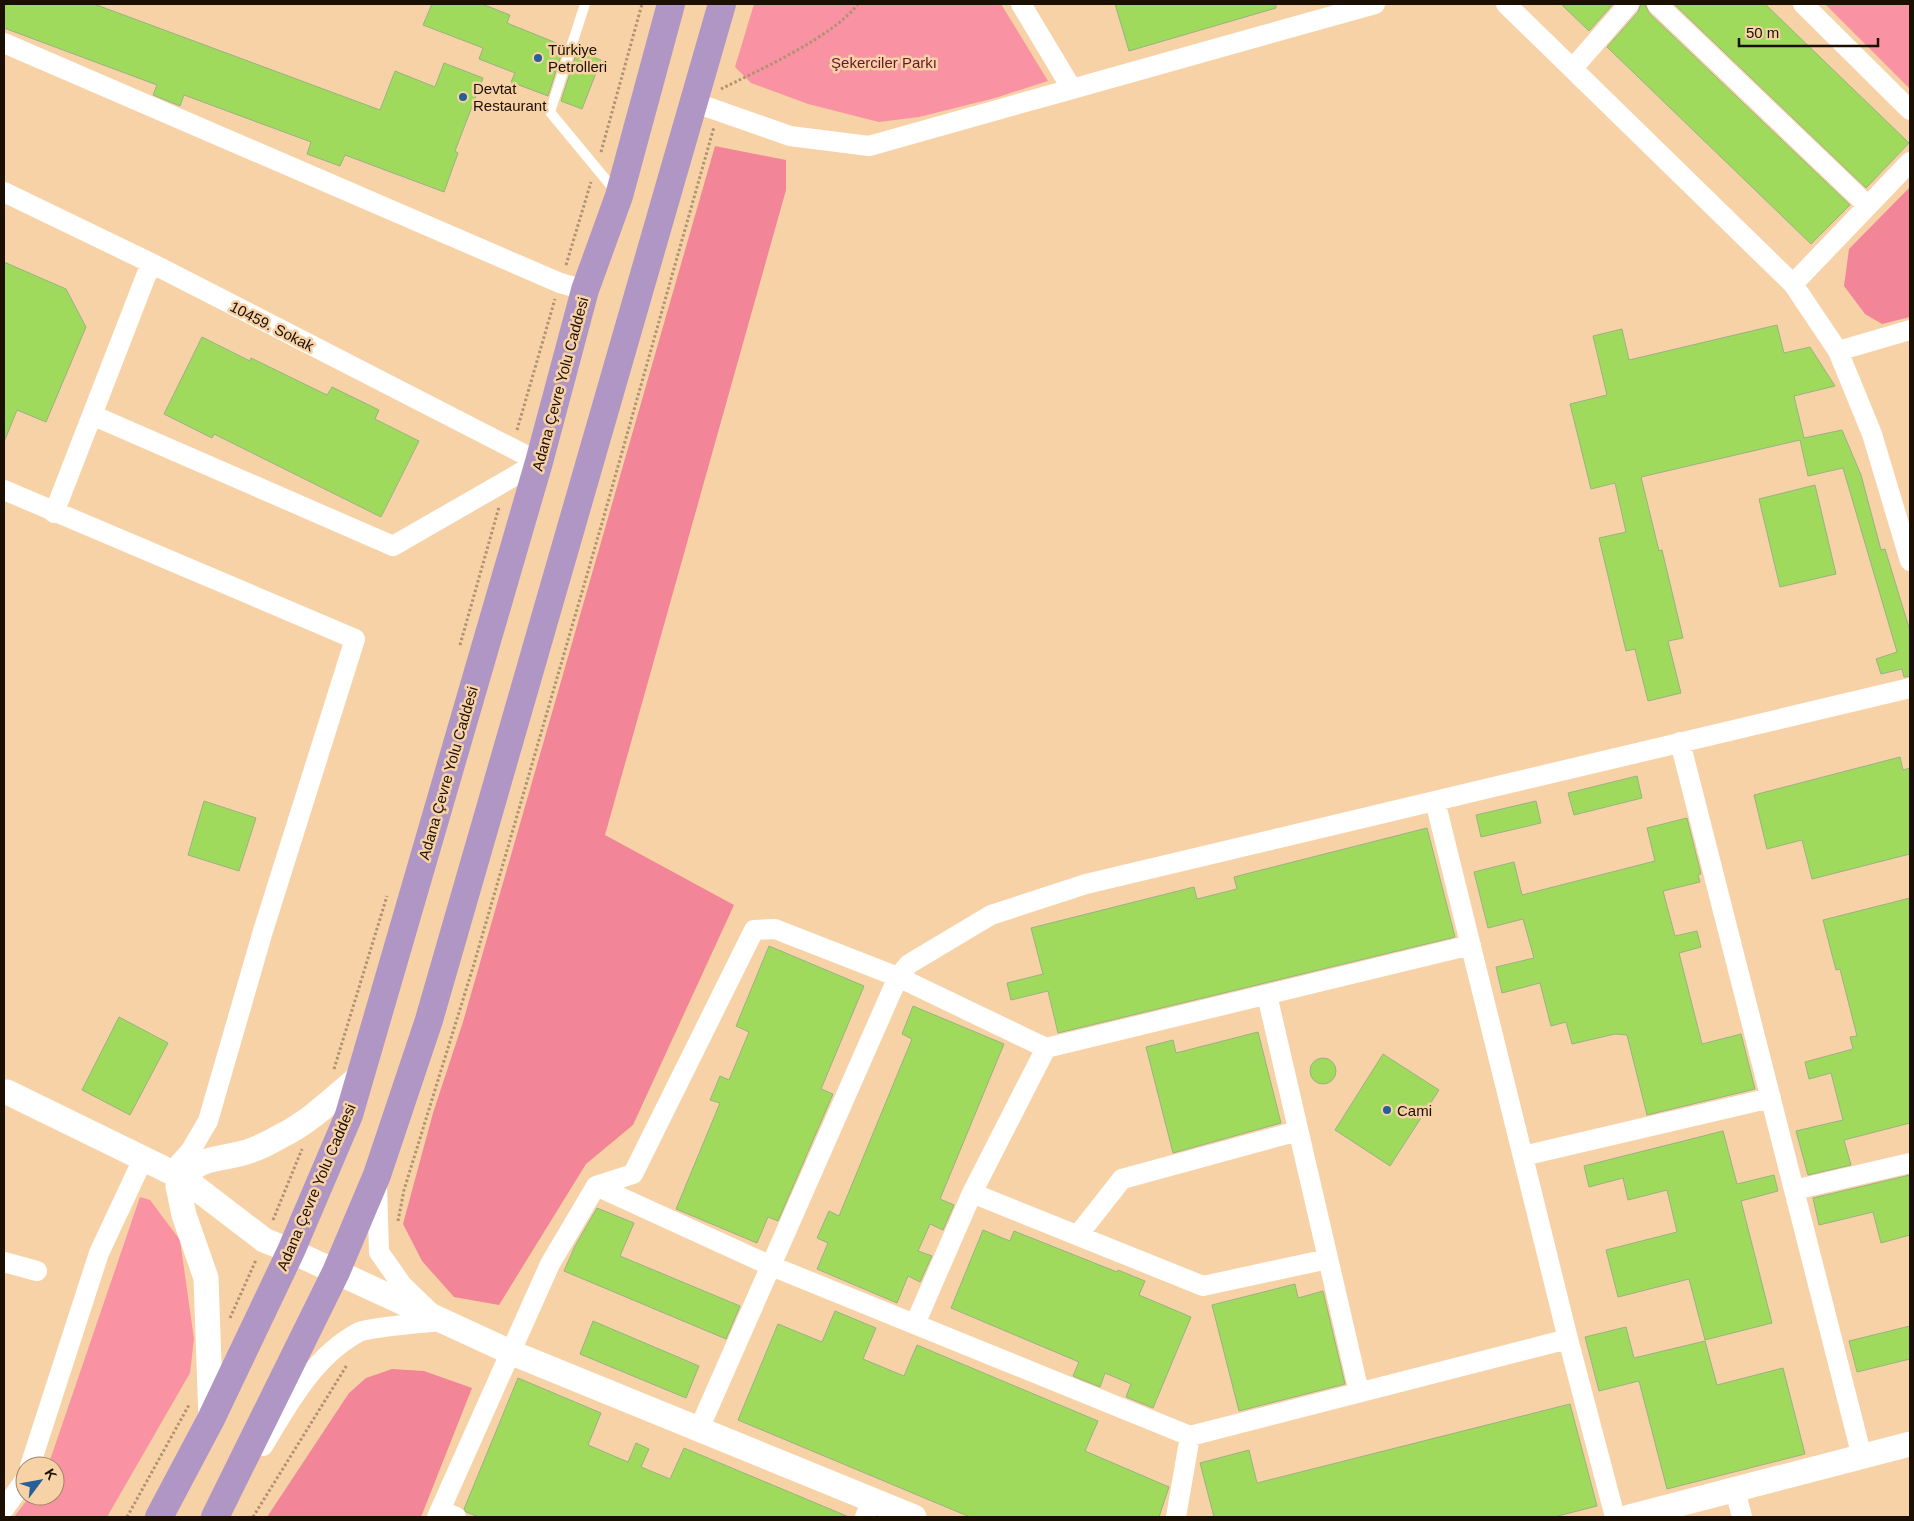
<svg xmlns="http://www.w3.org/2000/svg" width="1914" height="1521" viewBox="0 0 1914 1521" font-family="Arial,sans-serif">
	<rect width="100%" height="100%" fill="#f8d2a7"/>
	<path fill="#f992a2" d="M 754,4 L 1001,4 L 1048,81 L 995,98 L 919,117 L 879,122 L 808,104 L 751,83 L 735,67 Z
		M 1825,4 L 1910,4 L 1910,89 Z
		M 140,1197 L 150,1200 L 180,1240 L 194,1339 L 190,1373 L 107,1517 L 14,1517 L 30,1496 L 55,1496 L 55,1466 L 48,1466 Z"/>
	<path fill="#f28597" d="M 715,146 L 786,160 L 786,190 L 605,835 L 734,905 L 633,1125 L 586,1164 L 499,1305 L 454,1297 L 422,1261 L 403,1224 L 433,1113 L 463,1022 Z
		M 1910,187 L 1910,317 L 1882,324 L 1865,314 L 1844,286 L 1849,249 Z
		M 392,1369 L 424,1371 L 472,1388 L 421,1517 L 267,1517 L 349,1393 L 366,1378 Z"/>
	<path fill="#9fda5c" stroke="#99b283" d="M 4,4 L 94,4 L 380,110 L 395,71 L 435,87 L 444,63 L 483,78 L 455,151 L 458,153 L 444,192 L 345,155 L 340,166 L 307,154 L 311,142 L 184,95 L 180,106 L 153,95 L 157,85 L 4,28 Z
		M 432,4 L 482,4 L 510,15 L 507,23 L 564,46 L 548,96 L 511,82 L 515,73 L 479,59 L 483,48 L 423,25 Z
		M 1115,4 L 1276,4 L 1276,8 L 1129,51 Z
		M 1561,4 L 1613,4 L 1589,31 Z
		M 1641,4 L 1645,4 L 1649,13 L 1850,205 L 1811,244 L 1607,47 L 1638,12 Z
		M 1674,4 L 1765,4 L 1909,143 L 1866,188 Z
		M 577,51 L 601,60 L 582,109 L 561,101 Z
		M 4,262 L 66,289 L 86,327 L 46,422 L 17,410 L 4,442 Z
		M 1777,325 L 1784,353 L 1810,347 L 1835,386 L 1794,396 L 1804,438 L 1842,430 L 1861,475 L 1881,550 L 1885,549 L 1910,631 L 1910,676 L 1904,677 L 1902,669 L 1881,674 L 1876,659 L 1897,652 L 1843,468 L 1808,476 L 1800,440 L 1641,477 L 1659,551 L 1662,550 L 1683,638 L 1668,641 L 1681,693 L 1648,701 L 1635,649 L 1626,651 L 1599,538 L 1626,532 L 1615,483 L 1591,489 L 1570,404 L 1607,395 L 1593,336 L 1622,329 L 1629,360 Z
		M 202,337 L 250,361 L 251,358 L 327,395 L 332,387 L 379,410 L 375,419 L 419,441 L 381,517 L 214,434 L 212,438 L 164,414 Z
		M 1815,485 L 1836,574 L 1780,587 L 1759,499 Z
		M 1900,757 L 1903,770 L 1910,768 L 1910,854 L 1812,879 L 1802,840 L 1767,849 L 1754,795 Z
		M 1637,776 L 1642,798 L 1574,815 L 1568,793 Z
		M 204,801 L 256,818 L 239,871 L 188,855 Z
		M 1536,801 L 1541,823 L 1481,837 L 1476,815 Z
		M 1687,818 L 1701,874 L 1698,875 L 1700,882 L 1663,891 L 1675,936 L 1697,931 L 1701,947 L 1679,953 L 1702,1044 L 1741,1034 L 1755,1089 L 1647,1115 L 1627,1035 L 1615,1034 L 1572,1044 L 1566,1022 L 1551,1026 L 1540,983 L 1502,993 L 1496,967 L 1534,958 L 1523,919 L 1488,928 L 1474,872 L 1514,862 L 1522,895 L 1655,861 L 1647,828 Z
		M 1427,828 L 1455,937 L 1058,1033 L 1048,991 L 1011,1000 L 1007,983 L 1043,974 L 1031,928 L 1194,887 L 1197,899 L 1237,889 L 1234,877 Z
		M 1910,898 L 1910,1123 L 1844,1140 L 1851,1165 L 1808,1175 L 1796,1131 L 1843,1120 L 1831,1073 L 1809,1079 L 1805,1062 L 1853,1049 L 1850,1037 L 1857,1036 L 1840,969 L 1836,970 L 1823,920 Z
		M 769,946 L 864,986 L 821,1089 L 833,1094 L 778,1221 L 768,1217 L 757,1243 L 676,1209 L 720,1103 L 710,1100 L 720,1076 L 729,1080 L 749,1032 L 736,1026 Z
		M 913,1006 L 1004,1044 L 940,1199 L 954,1205 L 943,1230 L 930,1224 L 918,1251 L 932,1256 L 920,1282 L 908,1276 L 897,1303 L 817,1269 L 828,1243 L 817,1238 L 829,1211 L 839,1216 L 912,1039 L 902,1034 Z
		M 119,1017 L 168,1043 L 130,1115 L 82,1090 Z
		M 1258,1032 L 1281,1123 L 1173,1153 L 1146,1047 L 1173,1040 L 1176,1053 Z
		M 1383,1054 L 1439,1090 L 1390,1166 L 1335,1130 Z
		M1310 1071a13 13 0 1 1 26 0a13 13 0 1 1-26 0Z
		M 1723,1131 L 1737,1184 L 1774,1175 L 1778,1191 L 1741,1201 L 1772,1323 L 1705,1340 L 1689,1279 L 1618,1297 L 1606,1250 L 1677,1232 L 1667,1190 L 1628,1200 L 1623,1178 L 1589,1187 L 1584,1166 Z
		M 1910,1175 L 1910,1235 L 1881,1243 L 1873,1212 L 1819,1225 L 1813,1198 Z
		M 597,1208 L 634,1223 L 620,1256 L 740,1306 L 726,1339 L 564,1271 L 575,1246 Z
		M 983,1230 L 1010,1241 L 1014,1231 L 1117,1272 L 1118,1270 L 1145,1281 L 1139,1295 L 1191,1317 L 1153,1408 L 1126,1397 L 1131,1384 L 1105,1373 L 1100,1387 L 1073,1376 L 1079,1362 L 951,1308 Z
		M 1295,1284 L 1298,1298 L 1323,1291 L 1345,1384 L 1239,1411 L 1212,1305 Z
		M 835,1311 L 876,1328 L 863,1359 L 904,1376 L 917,1345 L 1098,1421 L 1085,1451 L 1169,1487 L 1159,1517 L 970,1517 L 738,1420 L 778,1324 L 822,1342 Z
		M 593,1321 L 699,1366 L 686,1398 L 580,1354 Z
		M 1910,1326 L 1910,1359 L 1857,1372 L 1849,1341 Z
		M 1626,1327 L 1634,1358 L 1705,1341 L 1717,1385 L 1783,1368 L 1805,1454 L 1667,1489 L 1639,1381 L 1599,1391 L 1585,1337 Z
		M 518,1378 L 601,1413 L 588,1445 L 628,1462 L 636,1443 L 649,1449 L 641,1467 L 670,1479 L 684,1448 L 849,1517 L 479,1517 L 466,1512 L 464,1509 Z
		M 1570,1404 L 1597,1506 L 1554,1517 L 1214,1517 L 1200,1463 L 1249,1450 L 1257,1483 Z"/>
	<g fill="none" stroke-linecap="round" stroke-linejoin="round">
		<path stroke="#af9271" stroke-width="3" stroke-dasharray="2.5 2.5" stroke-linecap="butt" d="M 721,89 C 759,70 833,37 858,4
			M 601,152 L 642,4
			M 566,265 L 591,182
			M 517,430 L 555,299
			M 460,645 L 499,507
			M 334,1069 L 387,896
			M 273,1220 L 302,1149
			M 398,1221 L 404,1190 L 474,964 L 602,523 L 714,127
			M 230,1318 L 256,1260
			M 127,1517 L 189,1405
			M 253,1517 L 347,1365"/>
		<path stroke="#fff" stroke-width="10" d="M 585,4 L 550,112 L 617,193"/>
		<path stroke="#fff" stroke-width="20" d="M 1021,4 L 1072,89 L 1375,4
			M 1506,4 L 1793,284
			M 1657,4 L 1867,205
			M 1803,4 L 1910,110
			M 4,43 L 560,283 L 585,290
			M 1573,68 L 1629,4
			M 693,102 L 790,136 L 869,146 L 1072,89
			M 1910,162 L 1793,284 L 1838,351 L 1872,434 L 1910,561
			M 4,192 L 151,263 L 539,462
			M 1838,351 L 1910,330
			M 92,415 L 393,546 L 539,462
			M 4,490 L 355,639 L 263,931 L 208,1121 L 191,1150 L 171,1173
			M 54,513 L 151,263
			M 1680,742 L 1862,1457
			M 1267,995 L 1359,1392
			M 1523,1156 L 1771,1098
			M 377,1184 L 379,1252 L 402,1285 L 429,1311
			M 596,1186 L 769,1265 L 1190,1436 L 1568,1339 L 1435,801
			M 1794,1190 L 1910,1163
			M 972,1193 L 1203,1286 L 1328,1259
			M 1078,1235 L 1122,1179 L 1298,1131
			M 4,1262 L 37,1271
			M 915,1324 L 972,1193 L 1046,1048 L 1471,945
			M 1568,1339 L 1615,1517
			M 699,1429 L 898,977 L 1046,1048
			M 263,1446 C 288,1404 314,1356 359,1332 C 370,1327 424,1323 440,1321
			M 30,1466 L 99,1253 L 143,1159
			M 1735,1490 L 1742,1517
			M 4,1509 L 25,1480
			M 440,1510 L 456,1517
			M 437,1517 L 550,1264 L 596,1186 L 633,1174 L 754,930 L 775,929 L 898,977 L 909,964 L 991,915 L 1086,884 L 1910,688
			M 865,1517 L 872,1500
			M 1176,1517 L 1190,1436"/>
		<path stroke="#fff" stroke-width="25" d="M 7,1092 L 183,1178 L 264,1240 L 291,1251 L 510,1352 L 914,1517
			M 211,1419 L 206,1278 L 184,1215 L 178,1186 C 197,1157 209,1161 239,1154 C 253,1151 269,1143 281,1136 C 310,1122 335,1097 360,1076
			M 1629,1517 L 1910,1444"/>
		<path stroke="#b096c4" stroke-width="28" d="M 159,1517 L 211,1419 L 291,1251 L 349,1115 L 539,462 L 585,290 L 619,196 L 671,4
			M 215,1517 L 336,1272 L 377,1175 L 429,1020 L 722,4"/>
	</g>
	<g fill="#266097" stroke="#f8d2a7" stroke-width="2">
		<circle cx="538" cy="58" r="5"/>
		<circle cx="463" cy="97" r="5"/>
		<circle cx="1387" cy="1110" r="5"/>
	</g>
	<g text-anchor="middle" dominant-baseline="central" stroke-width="5" stroke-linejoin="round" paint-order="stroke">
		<g font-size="15" fill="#1b0f01" stroke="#f8d2a7" text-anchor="start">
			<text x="548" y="49">Türkiye<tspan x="548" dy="17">Petrolleri</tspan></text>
			<text x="473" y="88">Devtat<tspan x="473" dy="17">Restaurant</tspan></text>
			<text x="1397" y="1110">Cami</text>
		</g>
		<g font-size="15" fill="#69132b" stroke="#f8d2a7">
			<text x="884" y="62">Şekerciler Parkı</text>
		</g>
		<g font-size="15" fill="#1b0f01" stroke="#f8d2a7">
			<text transform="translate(272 326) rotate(27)">10459. Sokak</text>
			<text transform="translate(560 384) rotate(-75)">Adana Çevre Yolu Caddesi</text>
			<text transform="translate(448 773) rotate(-74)">Adana Çevre Yolu Caddesi</text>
			<text transform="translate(316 1187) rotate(-67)">Adana Çevre Yolu Caddesi</text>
		</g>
	</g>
	<rect width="1914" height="1521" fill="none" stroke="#1b0f01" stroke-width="10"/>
	<g transform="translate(40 1481) rotate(58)"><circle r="24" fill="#f8d2a7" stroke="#a08465"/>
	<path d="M0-4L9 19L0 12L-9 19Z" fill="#266097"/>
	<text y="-8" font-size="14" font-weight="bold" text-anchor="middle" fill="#1b0f01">K</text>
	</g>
	<path d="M1739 38v8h139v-8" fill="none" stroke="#1b0f01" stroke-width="2.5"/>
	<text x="1746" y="38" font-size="15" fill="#1b0f01" stroke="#f8d2a7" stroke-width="4" paint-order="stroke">50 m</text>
</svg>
